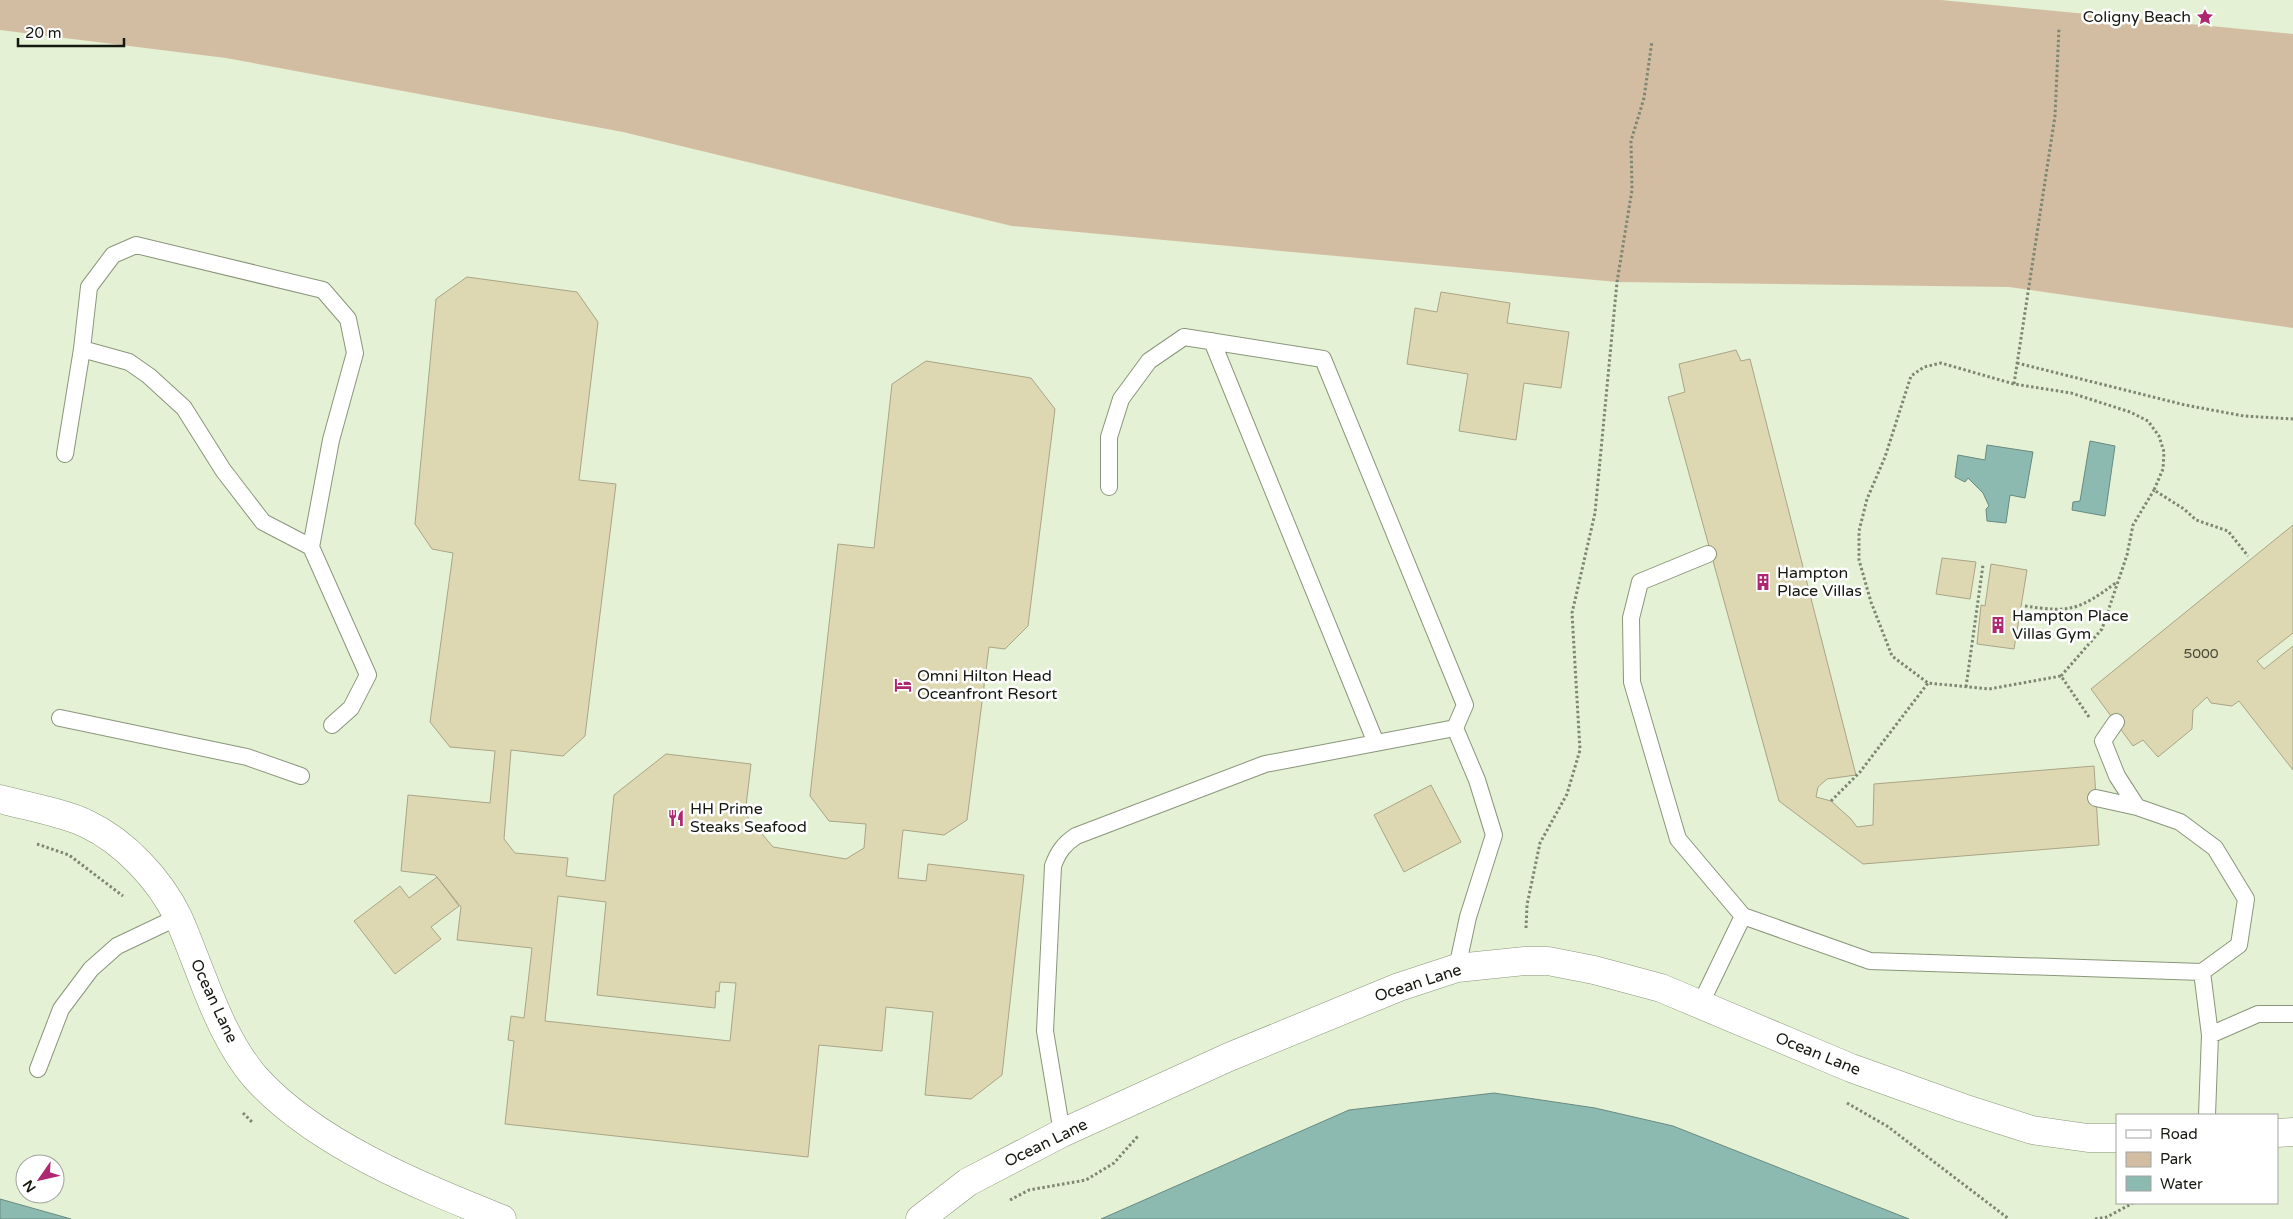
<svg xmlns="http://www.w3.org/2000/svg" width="2293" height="1219" viewBox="0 0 2293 1219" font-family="'Varela Round',sans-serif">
	<rect width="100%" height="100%" fill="#e4f1d4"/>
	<path fill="#d3bda2" d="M 0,0 L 1941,0 L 2293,34 L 2293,328 L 2009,287 L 1617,282 L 1012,226 L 623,132 L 226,58 L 0,30 Z"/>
	<path fill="#8cbab1" stroke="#688a80" d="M 2090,441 L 2115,446 L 2105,516 L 2072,510 L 2073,502 L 2080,501 Z
		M 1987,445 L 2033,452 L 2025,498 L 2010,495 L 2006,523 L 1987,521 L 1986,509 L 1989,506 L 1983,493 L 1968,478 L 1965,482 L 1955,477 L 1958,455 L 1985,460 Z
		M 1494,1093 L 1595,1108 L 1673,1126 L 1909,1219 L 1101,1219 L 1349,1110 Z
		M 0,1199 L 71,1219 L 0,1219 Z"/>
	<path fill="#ded8b2" stroke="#a9a587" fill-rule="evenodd" d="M 467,277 L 577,292 L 598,322 L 579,480 L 616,484 L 585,736 L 563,756 L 511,750 L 504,839 L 515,853 L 568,858 L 566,876 L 605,881 L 614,795 L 666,754 L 751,764 L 745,814 L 773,847 L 846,859 L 864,848 L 866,824 L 829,821 L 810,796 L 838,544 L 874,548 L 892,384 L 926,361 L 1031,378 L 1055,409 L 1028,626 L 1005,649 L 989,647 L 967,820 L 944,835 L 903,830 L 898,878 L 926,881 L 928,864 L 1024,875 L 1002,1075 L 971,1099 L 925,1095 L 933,1012 L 886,1007 L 882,1051 L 819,1045 L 808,1157 L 505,1124 L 514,1041 L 508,1040 L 511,1016 L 524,1018 L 532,948 L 457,940 L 461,907 L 437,877 L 435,875 L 401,871 L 408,795 L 490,803 L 495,751 L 450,747 L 430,722 L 453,553 L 432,549 L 415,524 L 436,299 ZM 558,896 L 606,902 L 597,995 L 715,1008 L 716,991 L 719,992 L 720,982 L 736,983 L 730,1041 L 545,1021 Z
		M 1441,292 L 1510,303 L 1507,323 L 1569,332 L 1561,388 L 1524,383 L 1516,440 L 1459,431 L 1468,374 L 1407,364 L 1415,308 L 1437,312 Z
		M 1736,350 L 1741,361 L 1750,359 L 1856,775 L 1827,779 L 1818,787 L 1816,797 L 1831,801 L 1851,819 L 1857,827 L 1873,825 L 1874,784 L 2094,766 L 2099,845 L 1863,864 L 1779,801 L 1668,397 L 1685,392 L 1679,364 Z
		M 2293,525 L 2293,633 L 2257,661 L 2264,669 L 2293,646 L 2293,770 L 2239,701 L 2232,706 L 2211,703 L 2207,697 L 2193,710 L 2192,729 L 2158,757 L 2143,740 L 2133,746 L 2091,689 Z
		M 1942,558 L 1976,562 L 1970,599 L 1936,594 Z
		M 1991,564 L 2027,570 L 2014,649 L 1977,644 L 1981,605 L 1985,606 Z
		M 1431,785 L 1461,842 L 1404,872 L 1374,815 Z
		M 437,877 L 459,906 L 431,927 L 441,939 L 395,974 L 354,921 L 400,886 L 409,898 Z"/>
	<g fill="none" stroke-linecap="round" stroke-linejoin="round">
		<g stroke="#8a967b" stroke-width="18">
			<path id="lane" d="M 1212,341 L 1376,743 L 1455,728
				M 82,349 L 129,362 L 149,376 L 184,408 L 223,470 L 263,522 L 311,547
				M 65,454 L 82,349 L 89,287 L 113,255 L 136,245 L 323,290 L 348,319 L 355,353 L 331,440 L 311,547 L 368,675 L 351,708 L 332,725
				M 1109,487 L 1109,437 L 1121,399 L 1149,361 L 1184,337 L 1323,359 L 1465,705 L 1455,728 L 1477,780 L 1494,835 L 1468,917 L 1457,968
				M 60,718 L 247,757 L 301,776
				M 2116,722 L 2103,741 L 2117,776 L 2137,807
				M 2096,798 L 2137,807 L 2180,822 L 2215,848 L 2246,899 L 2239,945 L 2202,972 L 2210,1035
				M 1743,916 L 1870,961 L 2202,972
				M 1700,1005 L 1743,916 L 1678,839 L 1632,682 L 1631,618 L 1640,582 L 1708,554
				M 38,1069 L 61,1009 L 91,969 L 117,946 L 178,917
				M 2207,1115 L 2210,1035 L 2258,1014 L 2293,1014
				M 1062,1133 L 1045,1031 L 1053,866 C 1058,852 1064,844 1076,836 L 1265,764 L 1376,743"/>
		</g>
		<g stroke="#8a967b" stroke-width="29">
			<path id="street" d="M 0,799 C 25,806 65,813 87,824 C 125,842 160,880 178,917 C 187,937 194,957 202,977 C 215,1011 231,1049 255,1077 C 315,1144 420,1186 502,1219
				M 2277,1133 L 2293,1132
				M 920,1219 L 968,1182 L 1062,1133 L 1229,1057 L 1399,987 L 1457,968 L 1525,961 L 1548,961 L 1594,970 L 1661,988 L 1851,1068 L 1963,1108 L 2032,1130 L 2088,1138 L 2117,1138"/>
		</g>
		<path stroke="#7d8672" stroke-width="3" stroke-dasharray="2.5 2.5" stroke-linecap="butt" d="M 2017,363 L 2185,405 L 2244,416 L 2293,419
			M 2014,384 L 2055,116 L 2059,28
			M 2025,606 C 2071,613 2079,610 2117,582
			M 2061,676 L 2102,629 L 2127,555 L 2133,525 L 2154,490
			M 1966,687 L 1983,565
			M 2089,717 L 2061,676 L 1989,689 L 1928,683 L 1892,656 L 1871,602 L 1859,560 L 1859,531 L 1867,499 L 1885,457 L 1911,376 L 1924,367 L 1941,363 L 2014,384 L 2071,393 L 2130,412 L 2148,421 L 2159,436 L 2164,452 L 2163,469 L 2154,490 L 2184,509 L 2196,520 L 2228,531 L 2248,556
			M 1831,801 L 1860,772 L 1928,683
			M 37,844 L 69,855 L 123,896
			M 1526,928 L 1527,905 L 1540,843 L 1567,794 L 1580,750 L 1572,613 L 1595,513 L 1617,282 L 1632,190 L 1631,141 L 1644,98 L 1652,41
			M 1847,1103 L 1887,1126 L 2009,1219
			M 243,1113 L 252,1122
			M 1010,1200 L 1029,1190 L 1086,1180 L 1114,1163 L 1138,1136
			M 2095,1219 L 2107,1217 L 2133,1203"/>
		<use href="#lane" stroke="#fff" stroke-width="16"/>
		<use href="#street" stroke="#fff" stroke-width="28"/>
	</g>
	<defs>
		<g id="sight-bare" transform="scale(1.35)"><path d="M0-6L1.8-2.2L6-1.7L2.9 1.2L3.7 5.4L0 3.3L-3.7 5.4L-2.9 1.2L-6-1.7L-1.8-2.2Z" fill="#ad2871" stroke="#fff" stroke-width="2.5" paint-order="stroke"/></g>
		<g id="building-bare" transform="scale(1.35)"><path d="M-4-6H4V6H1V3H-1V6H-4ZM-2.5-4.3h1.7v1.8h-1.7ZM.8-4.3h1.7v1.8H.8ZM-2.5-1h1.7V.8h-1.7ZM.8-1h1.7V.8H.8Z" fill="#ad2871" stroke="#fff" stroke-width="2.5" paint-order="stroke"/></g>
		<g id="hotel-bare" transform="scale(1.35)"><path d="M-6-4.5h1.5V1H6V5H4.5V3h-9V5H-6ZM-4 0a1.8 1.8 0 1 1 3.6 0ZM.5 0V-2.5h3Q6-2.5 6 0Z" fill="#ad2871" stroke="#fff" stroke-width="2.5" paint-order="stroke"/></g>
		<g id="restaurant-bare" transform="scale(1.35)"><path d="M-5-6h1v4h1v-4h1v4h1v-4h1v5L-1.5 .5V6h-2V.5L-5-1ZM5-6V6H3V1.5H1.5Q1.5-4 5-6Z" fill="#ad2871" stroke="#fff" stroke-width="2.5" paint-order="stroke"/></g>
	</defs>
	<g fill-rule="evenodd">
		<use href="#sight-bare" x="2205" y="17"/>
		<use href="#building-bare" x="1763" y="582"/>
		<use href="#building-bare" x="1998" y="625"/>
		<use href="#hotel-bare" x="903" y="685"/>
		<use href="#restaurant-bare" x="676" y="818"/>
	</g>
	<g text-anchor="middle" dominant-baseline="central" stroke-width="5" stroke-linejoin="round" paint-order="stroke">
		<g font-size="14" fill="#474938">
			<text x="2201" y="653">5000</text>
		</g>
		<g font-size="16" fill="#15190f" stroke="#fff" text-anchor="start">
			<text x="2191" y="17" text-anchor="end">Coligny Beach</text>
			<text x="1777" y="573">Hampton<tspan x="1777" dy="18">Place Villas</tspan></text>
			<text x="2012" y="616">Hampton Place<tspan x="2012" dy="18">Villas Gym</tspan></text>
			<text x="917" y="676">Omni Hilton Head<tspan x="917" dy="18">Oceanfront Resort</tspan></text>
			<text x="690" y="809">HH Prime<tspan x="690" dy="18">Steaks Seafood</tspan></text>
		</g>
		<g font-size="16" fill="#15190f" stroke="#fff">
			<text transform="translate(1418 983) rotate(-18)">Ocean Lane</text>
			<text transform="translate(214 1001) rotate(65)">Ocean Lane</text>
			<text transform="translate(1818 1054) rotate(22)">Ocean Lane</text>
			<text transform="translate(1046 1143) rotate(-26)">Ocean Lane</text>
		</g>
	</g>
	<rect x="2116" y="1114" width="162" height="90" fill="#ffffff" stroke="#a1a39f"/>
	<rect x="2126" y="1130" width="25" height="8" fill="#ffffff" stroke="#a1a39f"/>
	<text x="2160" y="1139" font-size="15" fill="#15190f">Road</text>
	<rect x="2126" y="1152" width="25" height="15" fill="#d3bda2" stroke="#a1a39f"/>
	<text x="2160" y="1164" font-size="15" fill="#15190f">Park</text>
	<rect x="2126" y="1176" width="25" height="15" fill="#8cbab1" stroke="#a1a39f"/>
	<text x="2160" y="1189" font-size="15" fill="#15190f">Water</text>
	<g transform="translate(40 1179) rotate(236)"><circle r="24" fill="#ffffff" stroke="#a1a39f"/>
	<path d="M0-4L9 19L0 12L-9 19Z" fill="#ad2871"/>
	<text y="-8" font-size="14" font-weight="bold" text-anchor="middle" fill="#15190f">N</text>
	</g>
	<path d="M18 38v8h106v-8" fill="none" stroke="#15190f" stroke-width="2.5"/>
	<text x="25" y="38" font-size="15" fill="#15190f" stroke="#ffffff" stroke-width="4" paint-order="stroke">20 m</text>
</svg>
